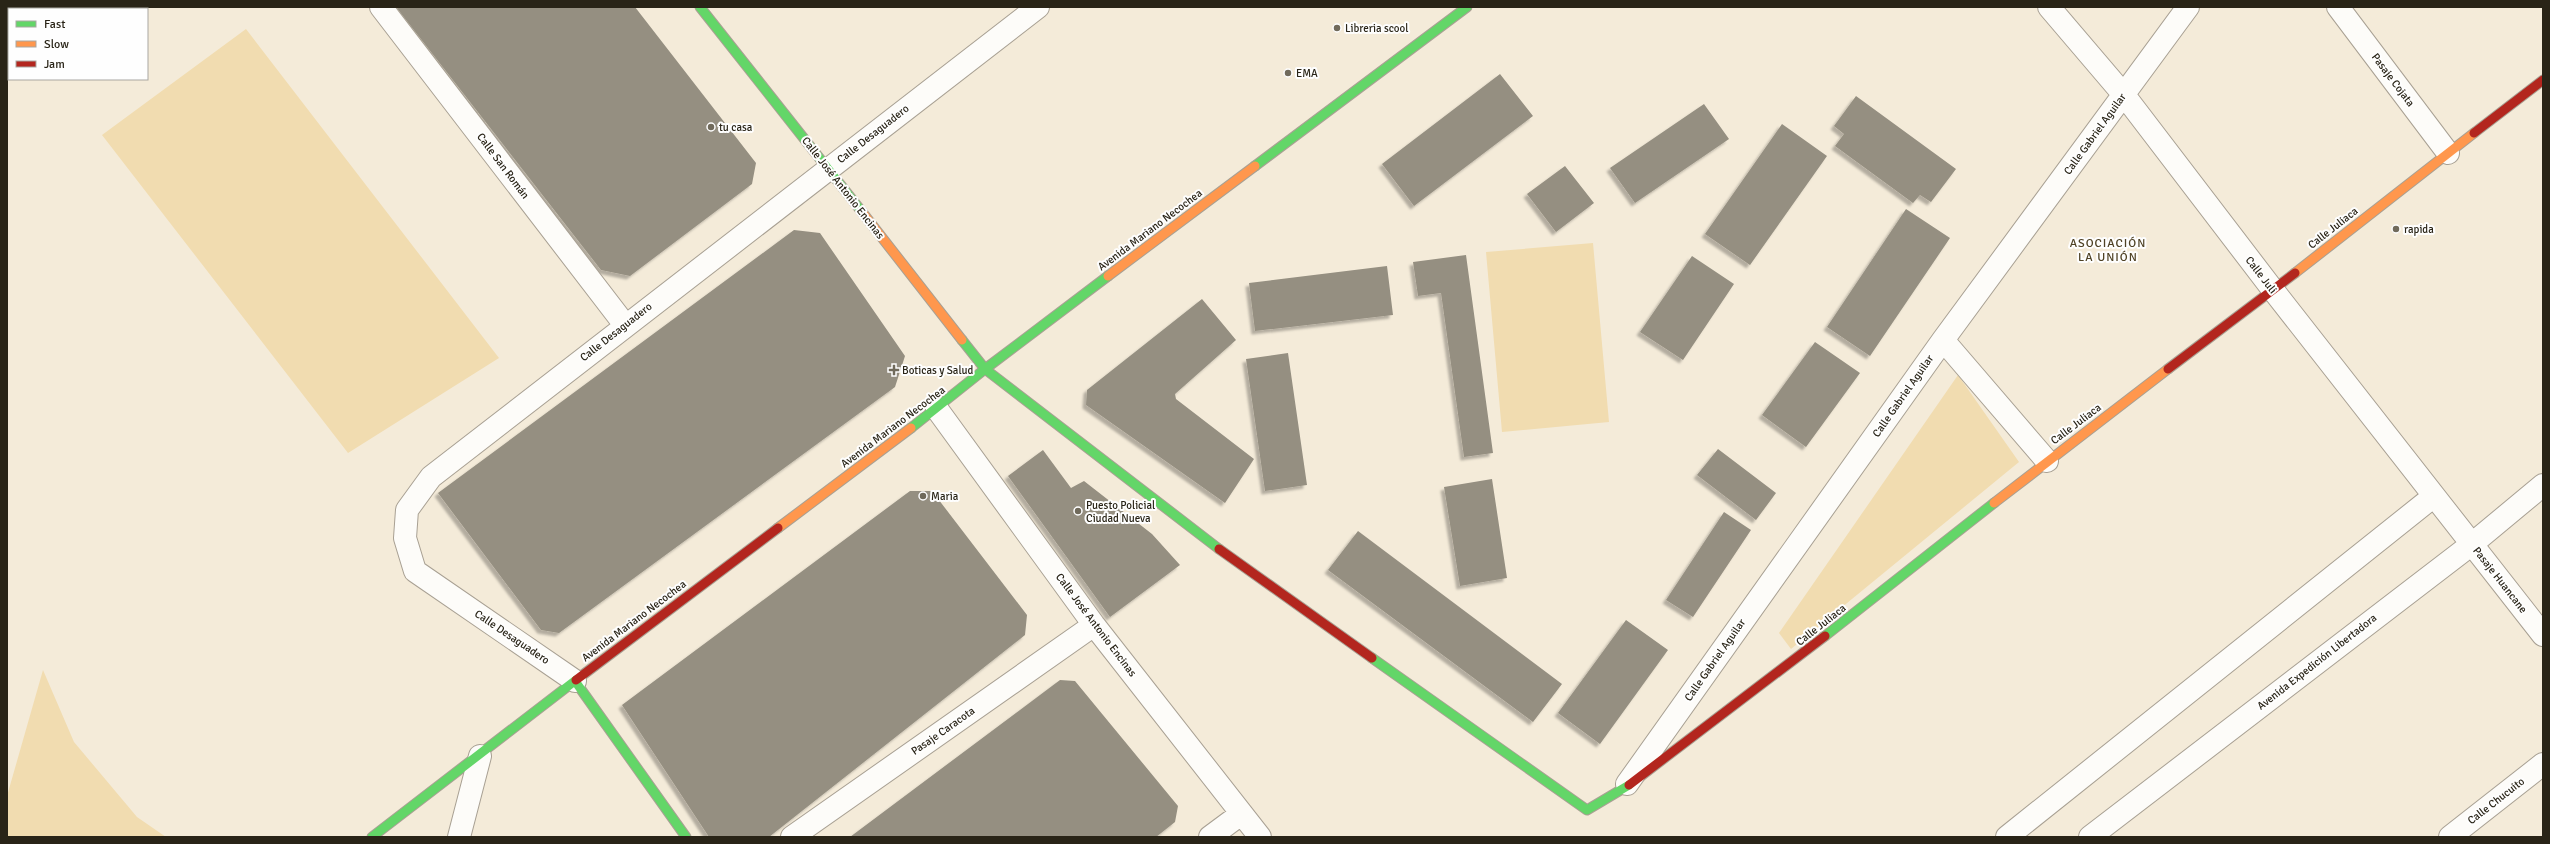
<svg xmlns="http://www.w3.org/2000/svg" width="2550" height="844" viewBox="0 0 2550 844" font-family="Signika,sans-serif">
	<defs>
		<filter id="shadow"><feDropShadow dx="-3.5" dy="3.5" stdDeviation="1" flood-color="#0004"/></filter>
	</defs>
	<rect width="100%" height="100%" fill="#f4ebd9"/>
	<path fill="#f1dcb0" d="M 246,29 L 499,358 L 348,453 L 102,135 Z
		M 1593,243 L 1609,422 L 1502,432 L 1486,252 Z
		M 1958,375 L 2019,462 L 1791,649 L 1779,633 Z
		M 43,670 L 74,742 L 137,817 L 166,837 L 7,837 L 7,796 Z"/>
	<path fill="#958f81" filter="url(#shadow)" d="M 396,7 L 635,7 L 756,163 L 752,184 L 630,276 L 601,270 Z
		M 1500,74 L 1533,116 L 1414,206 L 1382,164 Z
		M 1856,96 L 1956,169 L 1931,202 L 1920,195 L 1913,203 L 1835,146 L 1844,134 L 1834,126 Z
		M 1704,104 L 1729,139 L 1635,203 L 1610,168 Z
		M 1782,124 L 1827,156 L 1750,265 L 1705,234 Z
		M 1565,166 L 1594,203 L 1556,232 L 1527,194 Z
		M 1906,209 L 1950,238 L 1870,356 L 1827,327 Z
		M 794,230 L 820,233 L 905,356 L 895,387 L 559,633 L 541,630 L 438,493 Z
		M 1466,255 L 1493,453 L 1464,457 L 1441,293 L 1418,296 L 1413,262 Z
		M 1692,256 L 1734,284 L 1683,360 L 1640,332 Z
		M 1387,266 L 1393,315 L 1255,331 L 1249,283 Z
		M 1202,299 L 1236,340 L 1175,394 L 1176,399 L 1254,459 L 1225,503 L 1086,405 L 1087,390 Z
		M 1815,342 L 1860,373 L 1806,447 L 1762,415 Z
		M 1288,353 L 1307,485 L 1265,491 L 1246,359 Z
		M 1718,449 L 1776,493 L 1756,520 L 1697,475 Z
		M 1043,450 L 1071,488 L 1084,481 L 1152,534 L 1180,565 L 1110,617 L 1008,476 Z
		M 1492,479 L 1507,578 L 1460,586 L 1444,487 Z
		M 910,491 L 932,491 L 1027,615 L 1025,635 L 769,837 L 709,837 L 622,705 Z
		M 1724,512 L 1751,530 L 1693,617 L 1666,600 Z
		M 1358,531 L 1562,684 L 1533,722 L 1328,570 Z
		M 1626,620 L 1668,650 L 1600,744 L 1558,713 Z
		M 1060,680 L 1075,681 L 1178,806 L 1175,822 L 1156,837 L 850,837 Z"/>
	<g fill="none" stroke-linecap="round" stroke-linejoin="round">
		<g stroke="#a8a093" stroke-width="24">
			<path id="street" d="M 381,7 L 625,325
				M 2049,7 L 2124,95 L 2273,290 L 2543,635
				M 2338,7 L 2448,153
				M 1943,340 L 2047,461
				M 937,409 L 1094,625 L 1260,837
				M 575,681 L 415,571 L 405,538 L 407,510 L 431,477 L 1038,7
				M 1627,784 L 1943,340 L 2188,7
				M 459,837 L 480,756
				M 792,837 L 1094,625
				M 1210,837 L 1241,814
				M 2007,837 L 2434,496
				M 2090,837 L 2472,544 L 2543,485
				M 2450,837 L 2543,764"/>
		</g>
		<g stroke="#a8a093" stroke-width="11">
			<path id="fast" d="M 700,7 L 862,212
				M 1255,166 L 1467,7
				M 962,340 L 985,369 L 1219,549
				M 911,428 L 985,369 L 1108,276
				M 1825,636 L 1994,503
				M 1372,658 L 1587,810 L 1629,785
				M 575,681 L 686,837
				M 372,837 L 576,680"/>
		</g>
		<g stroke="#a8a093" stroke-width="11">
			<path id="slow" d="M 862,212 L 962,340
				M 2295,273 L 2474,133
				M 1108,276 L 1255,166
				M 1994,503 L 2168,369
				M 778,528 L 911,428"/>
		</g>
		<g stroke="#a8a093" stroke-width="11">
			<path id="jam" d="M 2474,133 L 2543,80
				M 2168,369 L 2295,273
				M 1219,549 L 1372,658
				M 576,680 L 778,528
				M 1629,785 L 1825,636"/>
		</g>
		<use href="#street" stroke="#fdfcf9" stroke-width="22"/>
		<use href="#fast" stroke="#63d668" stroke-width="9"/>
		<use href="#slow" stroke="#ff974d" stroke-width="9"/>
		<use href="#jam" stroke="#b3261e" stroke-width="9"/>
	</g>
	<g fill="#706a5b" stroke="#fefefe" stroke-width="1.5">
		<circle cx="1337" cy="28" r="4"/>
		<circle cx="1288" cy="73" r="4"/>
		<circle cx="711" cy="127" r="4"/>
		<circle cx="2396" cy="229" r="4"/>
		<path d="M892 364h4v4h4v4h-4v4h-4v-4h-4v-4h4z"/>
		<circle cx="923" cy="496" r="4"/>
		<circle cx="1078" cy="511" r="4"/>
	</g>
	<g text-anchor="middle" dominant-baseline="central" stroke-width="4" stroke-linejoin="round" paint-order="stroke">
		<g font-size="11" fill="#292417" stroke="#fefefe" text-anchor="start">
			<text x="1345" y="28">Libreria scool</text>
			<text x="1296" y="73">EMA</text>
			<text x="719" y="127">tu casa</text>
			<text x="2404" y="229">rapida</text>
			<text x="902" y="370">Boticas y Salud</text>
			<text x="931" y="496">Maria</text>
			<text x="1086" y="505">Puesto Policial<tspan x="1086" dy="13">Ciudad Nueva</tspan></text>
		</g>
		<g font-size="11" fill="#292417" stroke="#fefefe">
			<text transform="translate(2393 80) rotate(53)">Pasaje Cojata</text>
			<text transform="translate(873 134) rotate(-38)">Calle Desaguadero</text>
			<text transform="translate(2095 134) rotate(-54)">Calle Gabriel Aguilar</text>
			<text transform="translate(503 166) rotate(53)">Calle San Román</text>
			<text transform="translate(843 188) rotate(52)">Calle José Antonio Encinas</text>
			<text transform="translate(2333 228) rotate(-38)">Calle Juliaca</text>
			<text transform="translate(1150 230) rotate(-37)">Avenida Mariano Necochea</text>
			<text transform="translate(2261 275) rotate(52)">Calle Juli</text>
			<text transform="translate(616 332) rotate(-38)">Calle Desaguadero</text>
			<text transform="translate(1903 396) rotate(-55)">Calle Gabriel Aguilar</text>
			<text transform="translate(2076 424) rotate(-37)">Calle Juliaca</text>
			<text transform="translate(893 427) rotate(-37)">Avenida Mariano Necochea</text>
			<text transform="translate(2500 580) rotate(52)">Pasaje Huancane</text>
			<text transform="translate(634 621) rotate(-37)">Avenida Mariano Necochea</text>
			<text transform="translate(1096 625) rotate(53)">Calle José Antonio Encinas</text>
			<text transform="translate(1821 625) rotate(-38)">Calle Juliaca</text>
			<text transform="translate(512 637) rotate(34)">Calle Desaguadero</text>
			<text transform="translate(1715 660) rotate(-55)">Calle Gabriel Aguilar</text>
			<text transform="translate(2317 662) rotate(-38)">Avenida Expedición Libertadora</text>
			<text transform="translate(943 731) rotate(-35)">Pasaje Caracota</text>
			<text transform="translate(2496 801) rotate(-38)">Calle Chucuito</text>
		</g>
		<g font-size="12" letter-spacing="1" fill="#4e4124" stroke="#fefefe">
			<text x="2108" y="243">ASOCIACIÓN<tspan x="2108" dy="14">LA UNIÓN</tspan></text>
		</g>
	</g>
	<rect width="2550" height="844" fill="none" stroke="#292417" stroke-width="16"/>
	<rect x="8" y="8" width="140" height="72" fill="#fefefe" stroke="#a9a7a2"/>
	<rect x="16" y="21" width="20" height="6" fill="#63d668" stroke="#a9a7a2"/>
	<text x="44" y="28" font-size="12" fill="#292417">Fast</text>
	<rect x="16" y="41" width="20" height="6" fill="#ff974d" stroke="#a9a7a2"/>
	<text x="44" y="48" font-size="12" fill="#292417">Slow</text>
	<rect x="16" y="61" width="20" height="6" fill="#b3261e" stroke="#a9a7a2"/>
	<text x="44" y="68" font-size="12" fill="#292417">Jam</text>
</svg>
